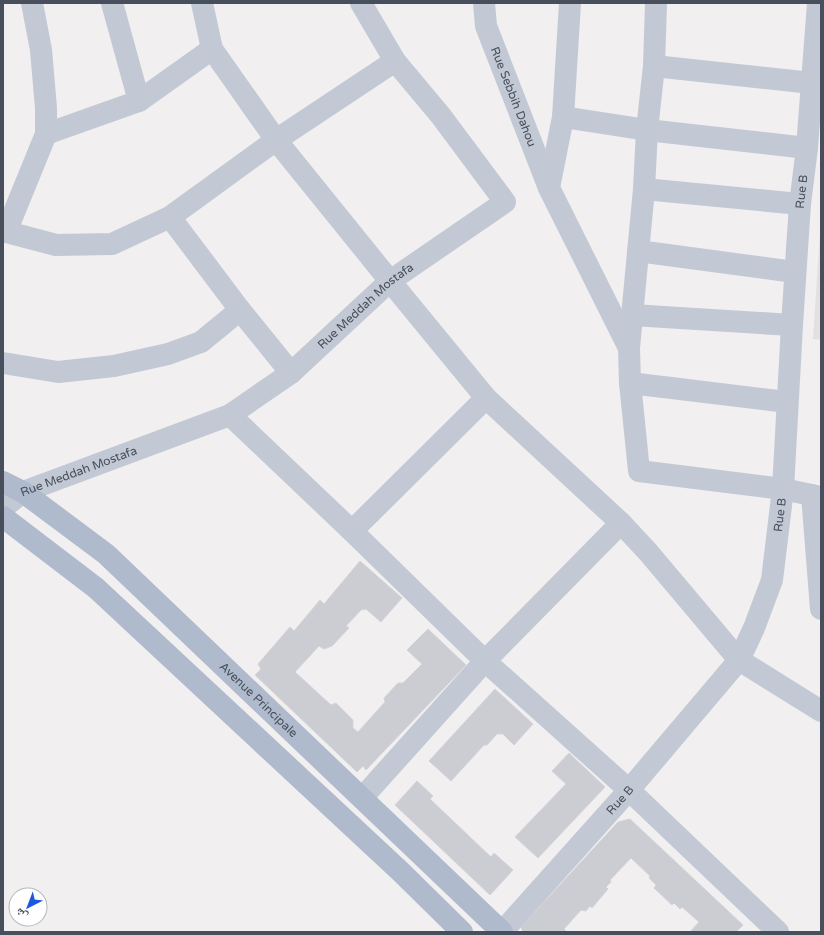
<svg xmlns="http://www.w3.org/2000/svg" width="824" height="935" viewBox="0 0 824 935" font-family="'Varela Round','Noto Naskh Arabic',sans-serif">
	<rect width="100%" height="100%" fill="#f1efef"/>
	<path fill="#e2e0e1" d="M 821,218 L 821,340 L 813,339 Z"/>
	<path fill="#cccdd3" stroke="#d3d4da" d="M 360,561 L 402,598 L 381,622 L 366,609 L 361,610 L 346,626 L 349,628 L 332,646 L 324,649 L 319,646 L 295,672 L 331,705 L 336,703 L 353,720 L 353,728 L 358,732 L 385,702 L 384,698 L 398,683 L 403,683 L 422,664 L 407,650 L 428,629 L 466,665 L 366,770 L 363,766 L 357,772 L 255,675 L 261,669 L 258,664 L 290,627 L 294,631 L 320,600 L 324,604 Z
		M 495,689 L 533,724 L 514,745 L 503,734 L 497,734 L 487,745 L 484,745 L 451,781 L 429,761 Z
		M 569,753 L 605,787 L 538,858 L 515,837 L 566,784 L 552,771 Z
		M 417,781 L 433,796 L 430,799 L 491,857 L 494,853 L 513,870 L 490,895 L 395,805 Z
		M 630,819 L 743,925 L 736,932 L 690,932 L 699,922 L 682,907 L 680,909 L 674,903 L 672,905 L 654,888 L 656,885 L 649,878 L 650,876 L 631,858 L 610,880 L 611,882 L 606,887 L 608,889 L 592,908 L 590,906 L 586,911 L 581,910 L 564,929 L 567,932 L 523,932 L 521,927 L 618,822 Z"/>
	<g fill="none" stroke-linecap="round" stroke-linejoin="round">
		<g stroke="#c2c9d4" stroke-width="22">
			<path d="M 112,3 L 139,101"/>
			<path d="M 202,3 L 212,49 L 276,140 L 390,281 L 486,398 L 621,523 L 648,552 L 739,660 L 821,711"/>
			<path id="s1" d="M 484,3 L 486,26 L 549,188"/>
			<path d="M 570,3 L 563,117 L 549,188 L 629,348"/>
			<path d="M 656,3 L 654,66 L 647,130 L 644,189 L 629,348 L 630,383 L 639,471 L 783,489 L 821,497"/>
			<path d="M 654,66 L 812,83"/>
			<path d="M 563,117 L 647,130 L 807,148"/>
			<path d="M 46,134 L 139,101 L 212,49"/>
			<path d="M 644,189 L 800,204"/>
			<path d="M 170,217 L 240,310 L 291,373"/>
			<path d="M 3,231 L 56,245 L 112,244 L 170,217 L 276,140 L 395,61"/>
			<path d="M 6,232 L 46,134 L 46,108 L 41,50 L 32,3"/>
			<path d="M 638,251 L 795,272"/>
			<path d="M 632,315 L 792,325"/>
			<path d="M 3,363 L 58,372 L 114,366 L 168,354 L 201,342 L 240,310"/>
			<path d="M 630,383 L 787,402"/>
			<path d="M 230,415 L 352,531 L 485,661 L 629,790 L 778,932"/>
			<path d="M 812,495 L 821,609"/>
			<path id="s2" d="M 3,508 L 23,492 L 230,415 L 291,373 L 390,281 L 505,202 L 441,116 L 395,61 L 361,3"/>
			<path d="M 352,531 L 486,398"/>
			<path d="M 362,798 L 485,661 L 621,523"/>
			<path id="s3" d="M 502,932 L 629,790 L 739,660 L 754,628 L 772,580 L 783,489 L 792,325 L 800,204 L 807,148 L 818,3"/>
		</g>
		<g stroke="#afbacd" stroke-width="22">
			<path id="s4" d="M 3,482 L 23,492 L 106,554 L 502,932"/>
			<path d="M 3,517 L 96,588 L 401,872 L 462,932"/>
		</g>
	</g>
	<g text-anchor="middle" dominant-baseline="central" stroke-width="4" stroke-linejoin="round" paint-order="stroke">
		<g font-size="12" fill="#474f5c" stroke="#fff">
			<text stroke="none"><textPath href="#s1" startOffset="99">Rue Sebbih Dahou</textPath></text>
			<text stroke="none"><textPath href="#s3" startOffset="837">Rue B</textPath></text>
			<text stroke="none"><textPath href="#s2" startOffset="421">Rue Meddah Mostafa</textPath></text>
			<text stroke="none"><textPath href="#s2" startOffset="85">Rue Meddah Mostafa</textPath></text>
			<text stroke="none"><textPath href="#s3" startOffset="513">Rue B</textPath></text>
			<text stroke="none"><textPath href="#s4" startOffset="337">Avenue Principale</textPath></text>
			<text stroke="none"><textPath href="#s3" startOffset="177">Rue B</textPath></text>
		</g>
	</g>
	<rect width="824" height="935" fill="none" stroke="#474f5c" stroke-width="8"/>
	<g transform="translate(28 907) rotate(222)"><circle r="19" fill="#ffffff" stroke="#b5b9be"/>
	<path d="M0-3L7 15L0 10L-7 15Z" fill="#1b57df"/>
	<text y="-6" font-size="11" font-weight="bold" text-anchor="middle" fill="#474f5c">ش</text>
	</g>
</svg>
